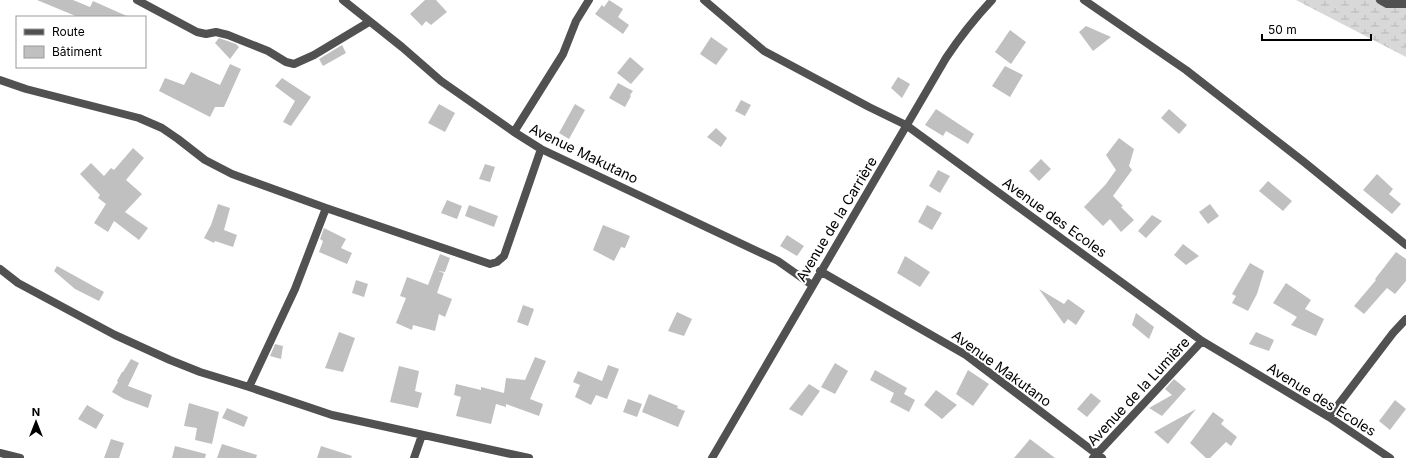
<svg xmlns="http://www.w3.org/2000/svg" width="1406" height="458" viewBox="0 0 1406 458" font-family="Inter,sans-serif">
	<defs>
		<pattern id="wetland-marsh" width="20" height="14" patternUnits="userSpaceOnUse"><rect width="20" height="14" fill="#d8d8d8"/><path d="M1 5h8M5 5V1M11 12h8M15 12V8" fill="none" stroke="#b8b8b8"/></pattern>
	</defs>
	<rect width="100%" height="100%" fill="#fff"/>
	<path fill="url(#wetland-marsh)" d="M 1296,0 L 1406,0 L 1406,57 Z"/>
	<path fill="#c0c0c0" d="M 37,0 L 73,0 L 90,7 L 93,1 L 129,17 L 78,17 Z
		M 425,0 L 436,0 L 447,12 L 431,25 L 426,21 L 422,26 L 410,14 Z
		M 609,0 L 623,9 L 618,17 L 629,25 L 623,34 L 595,14 L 602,5 L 604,7 Z
		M 1086,26 L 1111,37 L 1093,51 L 1079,32 Z
		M 1010,30 L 1026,42 L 1011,64 L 995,52 Z
		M 711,37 L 728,49 L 716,65 L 700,54 Z
		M 219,38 L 236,44 L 239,47 L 230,59 L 215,43 Z
		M 342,45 L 346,53 L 323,66 L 319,59 Z
		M 630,57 L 644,69 L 631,84 L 617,73 Z
		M 230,64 L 241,69 L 224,107 L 215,107 L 210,117 L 159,91 L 165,78 L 184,85 L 191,72 L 220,85 Z
		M 1005,66 L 1023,75 L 1010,97 L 992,86 Z
		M 898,77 L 910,84 L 902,98 L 891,88 Z
		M 282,78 L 311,97 L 291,126 L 283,122 L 295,101 L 275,86 Z
		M 618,83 L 633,91 L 630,95 L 631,96 L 625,107 L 609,98 Z
		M 741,100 L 751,105 L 745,116 L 735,111 Z
		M 439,104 L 455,113 L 445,132 L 428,123 Z
		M 575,104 L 585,110 L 569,139 L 559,133 Z
		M 936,109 L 974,134 L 968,144 L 946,131 L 943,136 L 925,125 Z
		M 1169,109 L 1187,125 L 1179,134 L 1161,118 Z
		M 716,128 L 727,138 L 721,147 L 707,137 Z
		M 1119,138 L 1134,149 L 1129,166 L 1132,170 L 1113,196 L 1123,206 L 1121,207 L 1134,220 L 1121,232 L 1110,219 L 1103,226 L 1084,207 L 1106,184 L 1116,170 L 1106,155 Z
		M 133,148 L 144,158 L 126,180 L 142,194 L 125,212 L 148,228 L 139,240 L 114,221 L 108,232 L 94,223 L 106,204 L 98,198 L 100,195 L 80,174 L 91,163 L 104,176 L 111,168 L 114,170 Z
		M 1041,159 L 1051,169 L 1039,181 L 1029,171 Z
		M 485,164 L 495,167 L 490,182 L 479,179 Z
		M 938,170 L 950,176 L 940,193 L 929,186 Z
		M 1377,174 L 1393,189 L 1389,194 L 1401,204 L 1392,214 L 1363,190 Z
		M 1268,181 L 1292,201 L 1283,211 L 1259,191 Z
		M 447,200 L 462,206 L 457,219 L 441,213 Z
		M 218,204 L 230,208 L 224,230 L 237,235 L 233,247 L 215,241 L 214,243 L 204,238 L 211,225 Z
		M 1210,204 L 1219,216 L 1208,224 L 1199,212 Z
		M 469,205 L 498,216 L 494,227 L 465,216 Z
		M 927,205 L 942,213 L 932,230 L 918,222 Z
		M 1152,215 L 1162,221 L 1146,238 L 1138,231 Z
		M 603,225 L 630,236 L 625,248 L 621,247 L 614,261 L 593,250 Z
		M 324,228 L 346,239 L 341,248 L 352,253 L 347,264 L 319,252 L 323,241 L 320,239 Z
		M 787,235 L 804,246 L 797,256 L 780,246 Z
		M 1183,244 L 1199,256 L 1186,265 L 1174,255 Z
		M 1396,252 L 1406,259 L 1406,281 L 1395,294 L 1387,288 L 1364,314 L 1354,306 L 1376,280 L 1375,279 Z
		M 440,254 L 450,258 L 445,272 L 438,271 L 444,273 L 437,293 L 452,299 L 445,317 L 439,314 L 435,331 L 413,325 L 412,330 L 396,323 L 406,298 L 400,296 L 407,277 L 428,285 Z
		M 905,256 L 930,272 L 920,287 L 897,273 Z
		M 1250,263 L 1264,271 L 1257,294 L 1248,311 L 1232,303 L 1236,296 L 1232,294 Z
		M 57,266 L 104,292 L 99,301 L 75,289 L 54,271 Z
		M 356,280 L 368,284 L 364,297 L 352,293 Z
		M 1286,283 L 1311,300 L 1305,309 L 1324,319 L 1316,336 L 1291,325 L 1297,317 L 1273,303 Z
		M 1039,289 L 1064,304 L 1068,299 L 1085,311 L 1076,325 L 1068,319 L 1064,324 Z
		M 523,305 L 534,309 L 528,326 L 517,322 Z
		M 677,312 L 692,319 L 684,336 L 668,331 Z
		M 1136,313 L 1154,327 L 1149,339 L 1132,325 Z
		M 339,332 L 355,338 L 343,372 L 325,368 Z
		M 1256,332 L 1274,340 L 1269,351 L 1249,344 Z
		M 275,344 L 283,346 L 281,359 L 270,356 Z
		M 535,357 L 546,361 L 530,399 L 543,404 L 539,416 L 506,404 L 506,407 L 496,404 L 491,424 L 456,416 L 461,397 L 454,395 L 456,384 L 481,390 L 481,387 L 504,393 L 506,378 L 525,380 Z
		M 131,359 L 139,363 L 128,386 L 152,395 L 148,408 L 124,399 L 112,392 L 118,382 L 117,381 L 122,372 L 123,372 Z
		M 835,363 L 848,371 L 835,394 L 821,387 Z
		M 608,365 L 619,369 L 607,399 L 596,395 L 591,405 L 575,397 L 580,385 L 573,382 L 578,371 L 602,381 Z
		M 399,366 L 419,371 L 415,391 L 422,393 L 418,408 L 390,402 Z
		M 875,370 L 907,388 L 904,394 L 915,400 L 909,412 L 890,402 L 894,393 L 870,380 Z
		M 968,370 L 989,384 L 973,406 L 956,394 Z
		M 1174,379 L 1186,389 L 1162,416 L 1149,408 L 1172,395 L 1165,389 Z
		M 809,384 L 820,391 L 802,416 L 789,409 Z
		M 936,390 L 957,405 L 942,419 L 924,405 Z
		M 1091,393 L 1101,401 L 1087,417 L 1077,409 Z
		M 649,394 L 678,406 L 677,408 L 685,411 L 678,427 L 642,412 Z
		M 628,399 L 642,404 L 637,417 L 623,412 Z
		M 1395,400 L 1406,409 L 1390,430 L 1379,421 Z
		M 189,403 L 219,412 L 212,444 L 195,440 L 197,428 L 184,426 Z
		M 87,405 L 104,415 L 96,429 L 78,419 Z
		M 227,408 L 248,417 L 244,427 L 222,418 Z
		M 1196,409 L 1168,444 L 1154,432 Z
		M 1213,412 L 1224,420 L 1221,424 L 1237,437 L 1231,446 L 1226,442 L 1210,458 L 1206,458 L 1190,443 Z
		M 111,439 L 124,443 L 119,458 L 104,458 Z
		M 1030,439 L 1055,458 L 1014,458 Z
		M 222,444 L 257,455 L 256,458 L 217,458 Z
		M 175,446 L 206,454 L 205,458 L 172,458 Z
		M 321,446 L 352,456 L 351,458 L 317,458 Z"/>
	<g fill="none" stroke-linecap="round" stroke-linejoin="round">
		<path stroke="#515151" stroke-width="8" d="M 137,0 L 197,32 L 206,34 L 216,32 L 228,35 L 268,51 L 286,62 L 294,64 L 314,55 L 369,22
			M 343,0 L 402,47 L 441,81 L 514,132 L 541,149 L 778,261 L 812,285
			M 704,0 L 764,51 L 869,107 L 906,125 L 1202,341 L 1329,417 L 1390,458
			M 1084,0 L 1186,70 L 1304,162 L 1406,245
			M 1380,0 L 1387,4 L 1406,4
			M 0,80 L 26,89 L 139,118 L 162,128 L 178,139 L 205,160 L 232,174 L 326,208 L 490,264 L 497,262 L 504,256 L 541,149
			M 514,132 L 563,54 L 576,21 L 589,0
			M 0,269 L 18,283 L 115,335 L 170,360 L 200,372 L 249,387 L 332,415 L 529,458
			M 820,271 L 966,355 L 1102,458
			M 249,387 L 295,289 L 326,208
			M 1329,417 L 1393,333 L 1406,319
			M 0,453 L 20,458
			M 414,458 L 422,435
			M 712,458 L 946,58 C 960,37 975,18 992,0
			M 1093,458 L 1202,341"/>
	</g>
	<g text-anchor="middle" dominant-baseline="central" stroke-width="4" stroke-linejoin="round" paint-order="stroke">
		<g font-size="14" fill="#000" stroke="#fff">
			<text transform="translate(584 153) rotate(26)">Avenue Makutano</text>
			<text transform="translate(1055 217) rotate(36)">Avenue des Ecoles</text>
			<text transform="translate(836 219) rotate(-59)">Avenue de la Carrière</text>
			<text transform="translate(1002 368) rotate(36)">Avenue Makutano</text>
			<text transform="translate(1138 391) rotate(-47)">Avenue de la Lumière</text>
			<text transform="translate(1322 399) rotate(32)">Avenue des Ecoles</text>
		</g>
	</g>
	<rect x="16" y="16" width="130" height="52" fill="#ffffff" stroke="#999999"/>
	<rect x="24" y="29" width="20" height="6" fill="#515151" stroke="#999999"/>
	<text x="52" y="36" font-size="12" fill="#000000">Route</text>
	<rect x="24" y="46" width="20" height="12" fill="#c0c0c0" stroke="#999999"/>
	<text x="52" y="56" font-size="12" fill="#000000">Bâtiment</text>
	<g transform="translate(36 422)" stroke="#ffffff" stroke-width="3" paint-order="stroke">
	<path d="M0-3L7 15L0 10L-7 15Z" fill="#000000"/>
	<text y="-6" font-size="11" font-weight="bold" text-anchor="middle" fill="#000000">N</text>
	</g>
	<path d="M1262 34v6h109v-6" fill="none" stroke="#000000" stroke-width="2"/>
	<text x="1268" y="34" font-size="12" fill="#000000" stroke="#ffffff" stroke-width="3" paint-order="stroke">50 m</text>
</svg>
